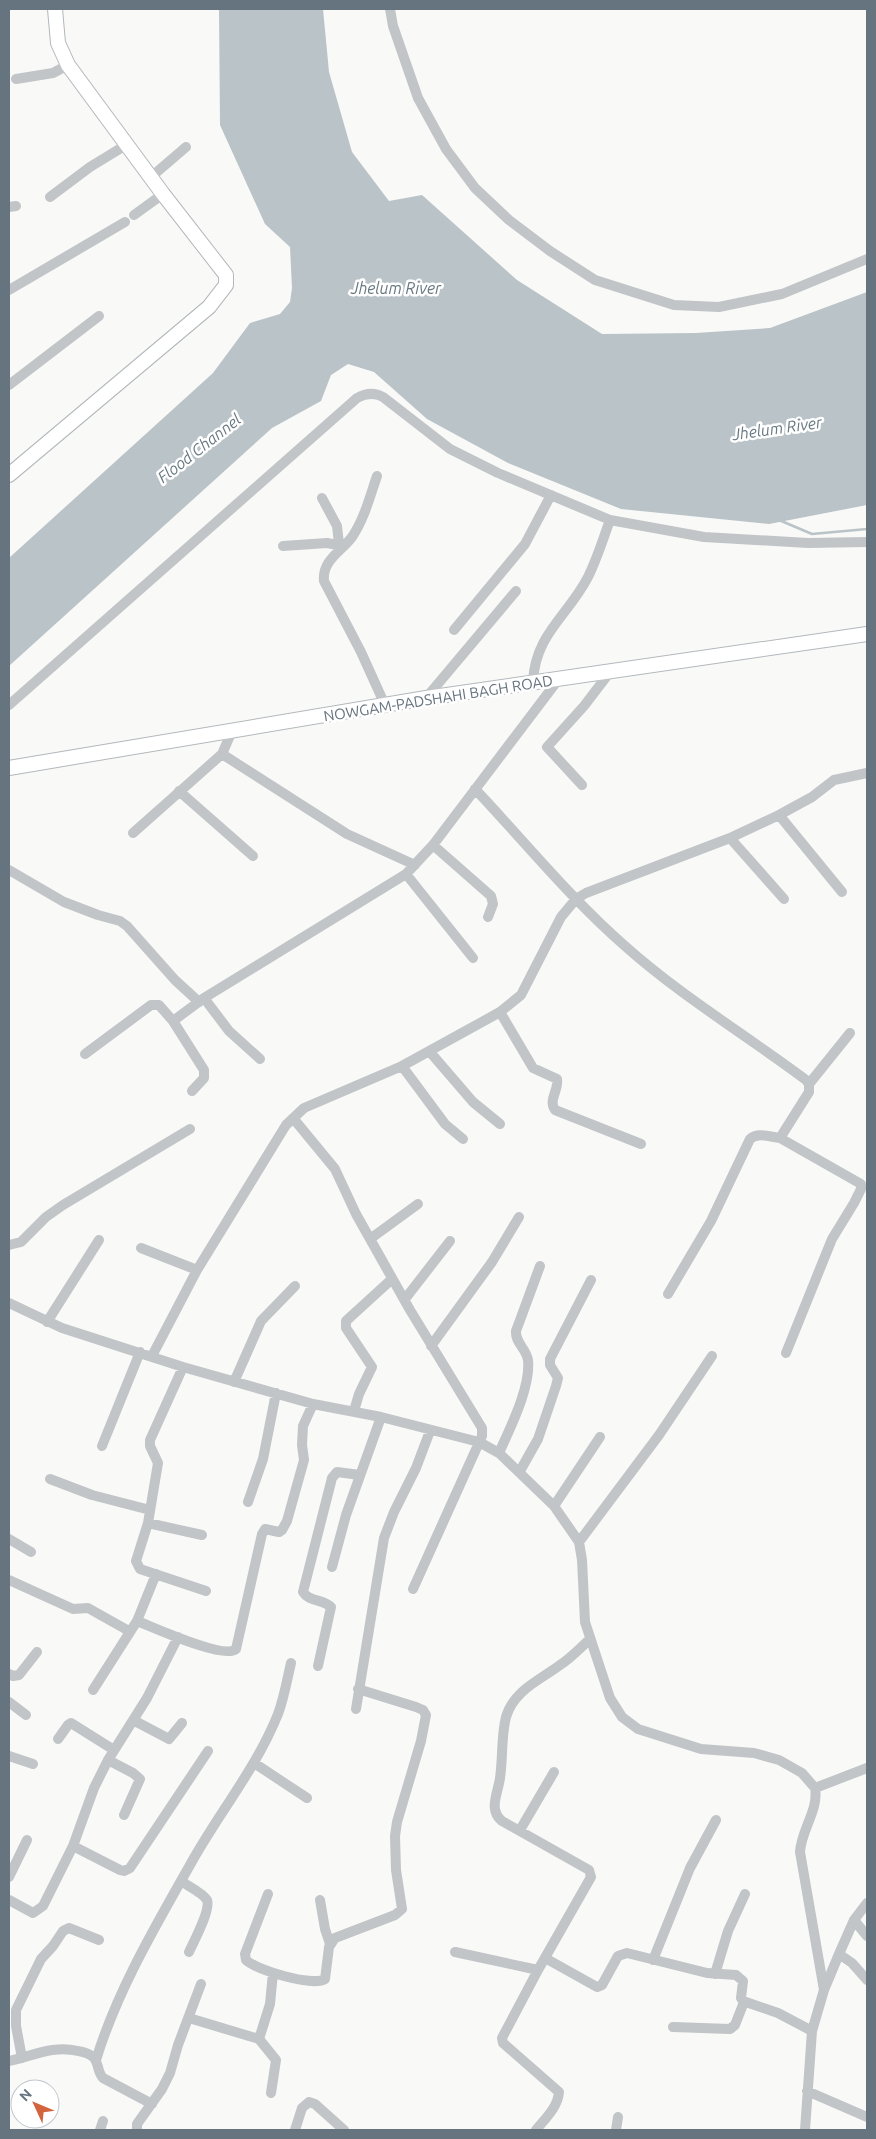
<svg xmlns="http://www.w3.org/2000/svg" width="876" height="2139" viewBox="0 0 876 2139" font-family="Ubuntu,sans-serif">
	<rect width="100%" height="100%" fill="#f9f9f7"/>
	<path fill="#bac3c7" d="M 219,9 L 323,9 L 329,72 L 352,152 L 389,201 L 422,195 L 517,280 L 602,334 L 696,333 L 770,328 L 867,292 L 867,505 L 769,524 L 621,509 L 508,463 L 427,419 L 374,372 L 348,364 L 331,375 L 321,401 L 272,428 L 9,666 L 9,558 L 213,373 L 250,323 L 280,314 L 290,302 L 292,288 L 290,247 L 265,224 L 220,125 Z"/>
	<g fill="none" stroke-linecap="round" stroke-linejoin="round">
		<path stroke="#bac3c7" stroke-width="2.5" d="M 779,520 L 812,534 L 867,529"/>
		<g stroke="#b3b8bd" stroke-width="16">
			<path id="secondary" d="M 9,475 L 209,307 L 226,285 L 226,275 L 163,194 L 68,65 L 58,43 L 55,9
				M 9,768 L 426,698 L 867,634"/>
		</g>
		<path stroke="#c1c5c8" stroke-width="10" d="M 390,9 L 393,26 L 418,98 L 446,149 L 475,188 L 509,220 L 550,251 L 595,280 L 674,305 L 719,307 L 782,294 L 867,259
			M 16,79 L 53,73 L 68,65
			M 151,177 L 186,147
			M 50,197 L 90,167 L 126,145
			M 9,207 L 16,206
			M 134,215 L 163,194
			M 9,290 L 125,222
			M 9,385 L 99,316
			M 377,476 C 370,496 364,520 352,537 C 341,552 322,560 324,581 L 361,652 L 385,705
			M 322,498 L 337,526 L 339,544
			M 283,546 L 327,543 L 343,546
			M 454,630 L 525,544 L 551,495
			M 533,682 C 535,634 568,616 588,577 C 597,559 603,539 610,520
			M 426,698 L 516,591
			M 9,705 L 357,398 C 366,393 374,392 383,397 L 450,449 L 498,473 L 610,520 L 704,537 L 808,543 L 867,542
			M 222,754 L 347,834 L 415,865
			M 582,785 L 547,747 L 584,706 L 610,672
			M 475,789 C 525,842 571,899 625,946 C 681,996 746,1035 806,1080 L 809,1084 L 809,1092 L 780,1138 C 770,1137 758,1132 750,1139 L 711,1221 L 668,1294
			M 179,791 L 253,856
			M 779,815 L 842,892
			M 133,833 L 222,754 L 232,731
			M 730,838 L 784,899
			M 433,845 L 491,896 L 493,904 L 488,917
			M 9,870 L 64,902 L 98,915 L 120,921 L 127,926 L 175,980 L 199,1002
			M 406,874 L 473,958
			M 204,998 L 229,1031 L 260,1059
			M 500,1012 L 533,1068 L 557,1079 C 559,1090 548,1100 555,1110 L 641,1144
			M 173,1021 L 204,1070 L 204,1078 L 192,1091
			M 430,1052 L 473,1102 L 500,1124
			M 85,1054 L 151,1005 L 159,1005 L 173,1021 L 204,998 L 406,874 L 433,845 L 558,680
			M 402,1066 L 445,1124 L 463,1139
			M 809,1084 L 850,1033
			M 293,1118 L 335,1169 L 356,1214 L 410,1310 L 482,1428 L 482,1436 L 413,1589
			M 780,1138 L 861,1184 L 861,1189 L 854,1203 L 832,1239 L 786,1353
			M 370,1239 L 418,1204
			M 9,1245 L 21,1242 L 46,1217 L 63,1205 L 190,1129
			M 141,1248 L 197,1270
			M 405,1299 L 450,1241
			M 9,1303 L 62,1328 L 183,1367 L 313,1404 L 381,1417 L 479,1442 L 499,1453 L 554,1506 L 579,1542 L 582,1560 L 585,1622 L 610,1698 L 622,1717 L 638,1729 L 701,1749 L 754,1753 L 779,1760 L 802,1773 L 815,1788 C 819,1810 801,1830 800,1852 L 824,1990
			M 47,1322 L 99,1240
			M 431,1346 L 492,1262 L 519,1217
			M 152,1356 L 197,1270 L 278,1138 L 286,1125 L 304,1108 L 402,1066 L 500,1012 L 521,995 L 561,917 L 576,899 L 586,893 L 730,838 L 779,815 L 812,797 L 834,780 L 867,773
			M 183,1367 L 150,1440 L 150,1446 L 158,1463 L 148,1523 L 136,1561 L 140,1569 L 206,1591
			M 234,1382 L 261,1321 L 295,1286
			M 354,1411 L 359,1394 L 372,1367 L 346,1328 L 346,1321 L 392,1279
			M 102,1446 L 140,1352
			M 499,1453 C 510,1428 531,1387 528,1360 C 526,1348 515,1343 516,1331 L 540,1266
			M 520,1471 L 538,1439 L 556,1386 L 558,1378 L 550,1365 L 550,1359 L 591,1280
			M 50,1479 L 92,1495 L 150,1510
			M 248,1502 L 263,1459 L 276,1393
			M 554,1506 L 600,1437
			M 148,1523 L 202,1535
			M 9,1539 L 31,1552
			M 579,1542 L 659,1435 L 712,1356
			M 332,1567 L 346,1515 L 381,1417
			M 9,1580 L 73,1609 L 88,1608 L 129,1631
			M 137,1621 C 153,1627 224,1660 236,1649 L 262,1534 L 265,1529 L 279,1532 L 282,1530 L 287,1521 L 304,1460 L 302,1445 L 303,1426 L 313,1404
			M 318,1666 L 331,1607 C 323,1599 309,1602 303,1592 L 332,1478 L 337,1472 L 360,1475
			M 9,1674 L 13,1676 L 19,1675 L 37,1652
			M 93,1690 L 137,1621 L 156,1574
			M 9,1702 L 26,1715
			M 356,1709 L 384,1538 L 394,1512 L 416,1468 L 430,1431
			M 133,1720 L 169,1739 L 182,1723
			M 58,1739 L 68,1725 L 71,1723 L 114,1750
			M 9,1756 L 33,1764
			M 108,1760 L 133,1773 L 140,1779 L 124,1815
			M 254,1763 L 307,1798
			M 815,1788 L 867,1768
			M 520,1830 L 554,1772
			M 73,1846 L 120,1870 L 124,1871 L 130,1868 L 208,1751
			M 9,1877 L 27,1840
			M 181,1881 C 188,1886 203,1893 207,1900 C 211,1910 193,1943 189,1952
			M 268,1894 L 245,1954 L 246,1960 C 256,1970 313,1987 325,1979 L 329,1947 L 335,1938 L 395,1915 L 402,1909 L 396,1870 L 395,1836 L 397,1822 L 421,1741 L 426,1715 L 423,1710 L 416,1707 L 358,1689
			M 9,1900 L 33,1913 L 43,1906 L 73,1846 L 94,1788 L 108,1760 L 147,1698 L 178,1637
			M 320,1900 L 325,1929 L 330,1944
			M 854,1920 L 867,1936
			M 455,1952 L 538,1970
			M 839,1954 L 852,1963 L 867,1980
			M 545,1958 L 597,1987 L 602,1985 L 618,1956 L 627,1953 L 707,1973 L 736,1975 L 743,1981 L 741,1998 L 743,2001 L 778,2013 L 812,2031
			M 653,1960 L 690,1868 L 716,1820
			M 715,1974 L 728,1931 L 745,1894
			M 189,2018 L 259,2039 L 276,2060 L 271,2093
			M 673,2027 L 730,2029 L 735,2025 L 744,2002
			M 259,2039 L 270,2004 L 273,1973
			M 22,2058 L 16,2026 L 16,2010 L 41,1959 L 53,1946 L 63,1931 L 69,1928 L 99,1940
			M 96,2060 C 117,1991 155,1927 190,1865 C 218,1814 256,1769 278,1714 C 284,1698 287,1680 291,1663
			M 9,2061 C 33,2056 53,2045 78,2051 C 83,2052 89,2053 93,2057 C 99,2062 97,2072 103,2078 L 152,2104
			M 807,2091 L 867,2117
			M 100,2130 L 103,2121
			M 137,2130 L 137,2124 L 162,2089 L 170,2073 L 178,2045 L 201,1984
			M 295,2130 L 302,2108 L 309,2102 L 315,2104 L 344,2130
			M 536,2130 C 545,2119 558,2107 559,2092 L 503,2043 L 502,2038 L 538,1970 L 591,1877 L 589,1870 L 502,1821 C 488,1810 498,1793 500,1778 C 503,1758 501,1737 506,1717 C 514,1690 540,1680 560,1665 C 571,1658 580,1648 589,1640
			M 616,2130 L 618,2117
			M 805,2130 L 812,2031 L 824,1990 L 839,1954 L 854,1920 L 867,1903"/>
		<use href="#secondary" stroke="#fff" stroke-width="14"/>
	</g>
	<g text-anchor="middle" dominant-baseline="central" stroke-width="5" stroke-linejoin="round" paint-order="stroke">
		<g font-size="15" fill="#66747f" stroke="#fff">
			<text transform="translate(438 698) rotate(-9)">NOWGAM-PADSHAHI BAGH ROAD</text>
		</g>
		<g font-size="16" font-style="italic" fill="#677880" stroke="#fff">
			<text x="396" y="288">Jhelum River</text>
			<text transform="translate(777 428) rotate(-8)">Jhelum River</text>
			<text transform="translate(199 448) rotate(-38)">Flood Channel</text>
		</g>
	</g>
	<rect width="876" height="2139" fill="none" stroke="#66747f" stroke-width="20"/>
	<g transform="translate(35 2104) rotate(314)"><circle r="24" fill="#ffffff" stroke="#c2c7cc"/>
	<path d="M0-4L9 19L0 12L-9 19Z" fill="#d2643e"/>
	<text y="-8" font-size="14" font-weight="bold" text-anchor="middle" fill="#66747f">N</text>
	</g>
</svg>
